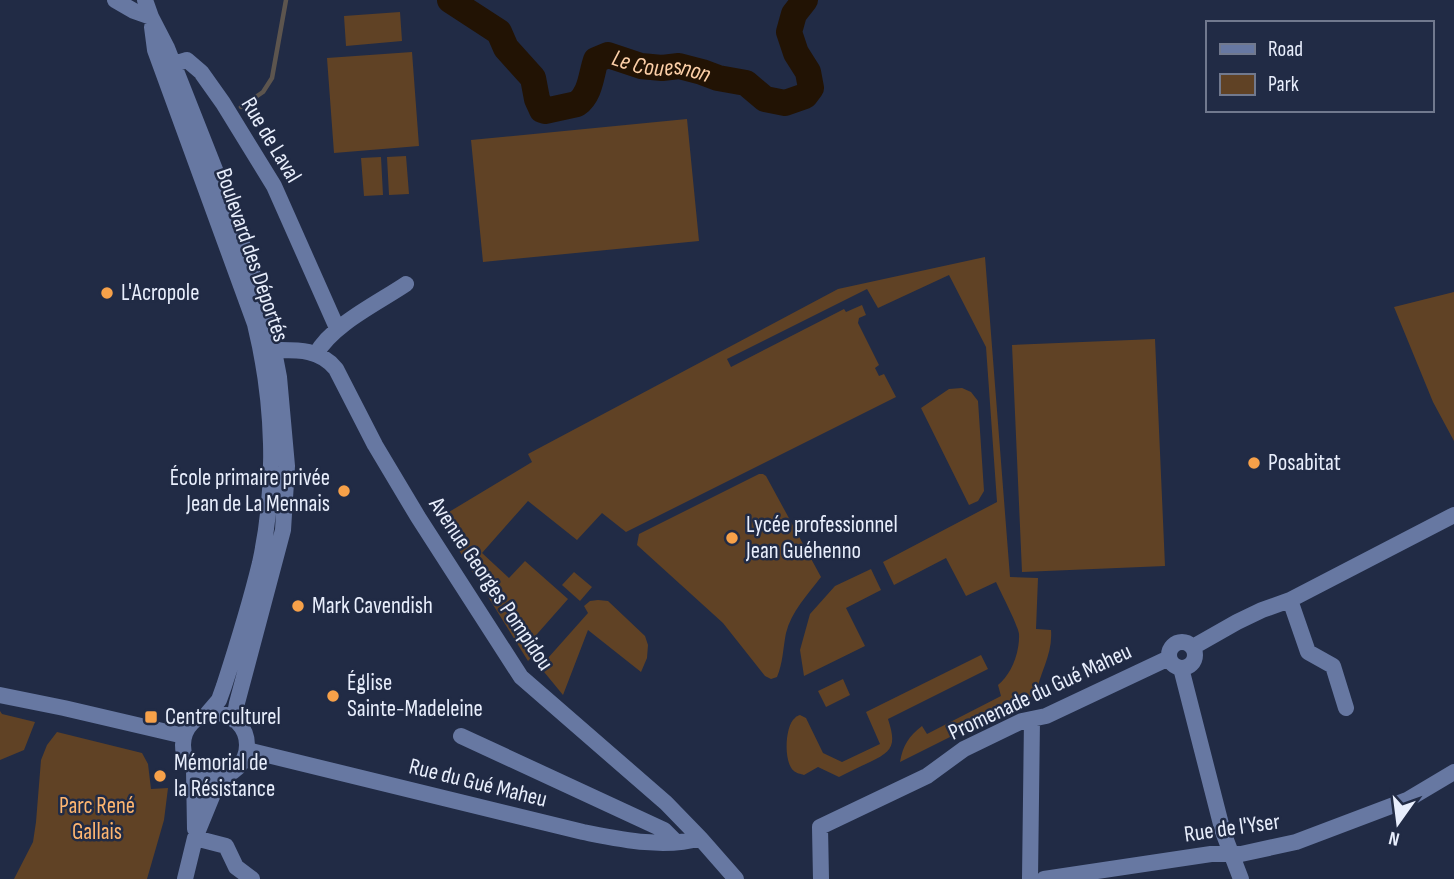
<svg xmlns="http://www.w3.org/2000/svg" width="1454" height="879" viewBox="0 0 1454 879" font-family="'Sofia Sans Condensed',sans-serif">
	<rect width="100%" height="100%" fill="#212b45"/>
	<path fill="#604225" d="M 400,12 L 402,41 L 346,46 L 344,16 Z
		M 412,52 L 419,146 L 334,153 L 327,58 Z
		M 687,119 L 699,241 L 483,262 L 471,140 Z
		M 406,156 L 409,194 L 389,195 L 387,157 Z
		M 381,157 L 383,195 L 364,196 L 361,158 Z
		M 985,257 L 1010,577 L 1038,578 L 1036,629 L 1051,630 C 1053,654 1040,672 1036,694 L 900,762 C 903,745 909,736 922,726 L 927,734 L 1001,696 L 998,685 C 1011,675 1020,652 1019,634 C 1018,625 1001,593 996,582 L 966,596 L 946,558 L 894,585 L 883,562 L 997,502 L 986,347 L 949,275 L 878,308 L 867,289 L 727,359 L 731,367 L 844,309 L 846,312 L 862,305 L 866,315 L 859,318 L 858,323 L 879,365 L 875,368 L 879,376 L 884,374 L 896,397 L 626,532 L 602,513 L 577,540 L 528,501 L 482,553 L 509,578 L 525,561 L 568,599 L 530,642 L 538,650 L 528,661 L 439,518 L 532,462 L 528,454 L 838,289 Z
		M 1454,292 L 1454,441 L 1433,402 L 1394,307 Z
		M 1155,339 L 1165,566 L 1022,572 L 1012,345 Z
		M 962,388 L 971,392 L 978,401 L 984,491 L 978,501 L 969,505 L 921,408 L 949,389 Z
		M 759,474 L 763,474 L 766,476 L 821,577 C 808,594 791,612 786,633 C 783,648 783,663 777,677 L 771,679 L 765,676 L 723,623 L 637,545 L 639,534 Z
		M 871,569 L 881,590 L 846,608 L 865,646 L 804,676 L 800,650 L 810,614 L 835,586 Z
		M 574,572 L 592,587 L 580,601 L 562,585 Z
		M 598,600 L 608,601 L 645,636 L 648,645 L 647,658 L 641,672 L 588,630 L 563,695 L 540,667 L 588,613 L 584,606 L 590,601 Z
		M 981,655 L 988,669 L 888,719 C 896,744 894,751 870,762 C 859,767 849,772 839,777 L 818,767 L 804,775 C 801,774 796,773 794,771 C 783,763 785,725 795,718 C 796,716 798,716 800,715 L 806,718 L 823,753 L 842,762 L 880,744 L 866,712 Z
		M 843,679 L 850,695 L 826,707 L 818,691 Z
		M 0,711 L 2,714 L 35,722 L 24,750 L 0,760 Z
		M 57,732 L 142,753 L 148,764 L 151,789 L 168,788 L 164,820 L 147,879 L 14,879 L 33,842 L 36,822 L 41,760 L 47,745 Z"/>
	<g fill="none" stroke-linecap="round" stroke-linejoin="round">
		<path stroke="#5d554e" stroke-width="4.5" d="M 241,107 L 263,92 L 272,78 L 286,0"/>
		<path stroke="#221304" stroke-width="26" id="s1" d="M 450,0 L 499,32 L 506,48 L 533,78 L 537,99 L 542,110 L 545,111 L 577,104 C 591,94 591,74 596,60 L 608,55 L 641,66 L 662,68 L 679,66 L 702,72 L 718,78 L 746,83 L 765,99 L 785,103 L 805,96 L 811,88 L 808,72 L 796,53 L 789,32 L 794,14 L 805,0"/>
		<path stroke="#6778a2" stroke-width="16" d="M 115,0 L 134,11 L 151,17
			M 145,0 L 151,17 L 167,48 L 225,195 L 267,315 L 279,377 L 287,466 L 283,530 L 237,703 L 234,720
			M 152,27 L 155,50 L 255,324 C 274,402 277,485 260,563 C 250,604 237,646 224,686 L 219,700 L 207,714
			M 174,64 L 187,60 L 201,72 L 223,103 L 274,186 L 337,328
			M 261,350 C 288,351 317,345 336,369 L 375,445 L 418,517 L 521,677 L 666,803 L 700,838 L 736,879
			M 316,354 C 333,324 378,303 406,284
			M 1290,600 L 1308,652 L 1333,666 L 1346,708
			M1169 655a13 13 0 1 1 26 0a13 13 0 1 1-26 0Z
			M 1193,647 L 1237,622 L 1262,610 L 1290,600 L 1454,515
			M 1181,668 L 1223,832 L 1241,879
			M 0,695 L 64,708 L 184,736
			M183 745a32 32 0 1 1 64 0a32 32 0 1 1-64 0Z
			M 461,736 L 664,830 L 675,841
			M 247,750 L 583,832 C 619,839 664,849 700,838
			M 194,770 L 195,829
			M 195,838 L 226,846 L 236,867 L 252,879
			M 185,879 L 195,838 L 220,777
			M 821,879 L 820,827 L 927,776 L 964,749 L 1022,721 L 1046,716 L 1169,658
			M 1030,879 L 1032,719
			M 1044,879 L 1211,854 L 1241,854 L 1296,842 L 1407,800 L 1454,772"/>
	</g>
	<g fill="#f7a149" stroke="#212b45" stroke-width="2.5">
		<circle cx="107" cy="293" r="7"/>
		<circle cx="1254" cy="463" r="7"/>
		<circle cx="344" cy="491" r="7"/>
		<circle cx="732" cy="538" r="7"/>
		<circle cx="298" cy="606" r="7"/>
		<circle cx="333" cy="696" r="7"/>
		<rect x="144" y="710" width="14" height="14" rx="3.5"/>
		<circle cx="160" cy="776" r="7"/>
	</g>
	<g text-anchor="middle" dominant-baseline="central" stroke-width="5" stroke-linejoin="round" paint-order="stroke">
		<g font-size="23" fill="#e8eefc" stroke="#212b45">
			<text transform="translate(271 140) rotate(59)">Rue de Laval</text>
			<text transform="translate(252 255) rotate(71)">Boulevard des Déportés</text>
			<text transform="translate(491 584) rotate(56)">Avenue Georges Pompidou</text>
			<text transform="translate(1040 692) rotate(-25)">Promenade du Gué Maheu</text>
			<text transform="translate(478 783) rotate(14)">Rue du Gué Maheu</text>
			<text transform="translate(1232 828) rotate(-8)">Rue de l'Yser</text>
		</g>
		<g font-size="23" fill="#e8eefc" stroke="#212b45" text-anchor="start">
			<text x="121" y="293">L'Acropole</text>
			<text x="1268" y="463">Posabitat</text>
			<text x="330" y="478" text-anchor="end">École primaire privée<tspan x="330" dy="26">Jean de La Mennais</tspan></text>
			<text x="746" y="525">Lycée professionnel<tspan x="746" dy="26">Jean Guéhenno</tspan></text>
			<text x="312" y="606">Mark Cavendish</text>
			<text x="347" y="683">Église<tspan x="347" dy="26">Sainte-Madeleine</tspan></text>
			<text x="165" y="717">Centre culturel</text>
			<text x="174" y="763">Mémorial de<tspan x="174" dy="26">la Résistance</tspan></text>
		</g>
		<g font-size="23" fill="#ffb670" stroke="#212b45">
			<text x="97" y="806">Parc René<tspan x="97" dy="26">Gallais</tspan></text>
		</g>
		<g font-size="24" font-style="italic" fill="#fccfa7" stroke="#212b45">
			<text stroke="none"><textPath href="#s1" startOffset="303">Le Couesnon</textPath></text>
		</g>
	</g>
	<rect x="1206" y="21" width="228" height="91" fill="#212b45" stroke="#71798e" stroke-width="2"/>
	<rect x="1220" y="44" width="35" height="10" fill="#6778a2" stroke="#71798e" stroke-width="2"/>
	<text x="1268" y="56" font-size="21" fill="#e8eefc">Road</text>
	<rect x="1220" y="74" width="35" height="21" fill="#604225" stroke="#71798e" stroke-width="2"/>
	<text x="1268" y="91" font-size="21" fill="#e8eefc">Park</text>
	<g transform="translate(1398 823) rotate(194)" stroke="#212b45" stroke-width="5" paint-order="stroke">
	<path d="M0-5L12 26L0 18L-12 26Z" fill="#e8eefc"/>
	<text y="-10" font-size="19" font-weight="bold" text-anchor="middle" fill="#e8eefc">N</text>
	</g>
</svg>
